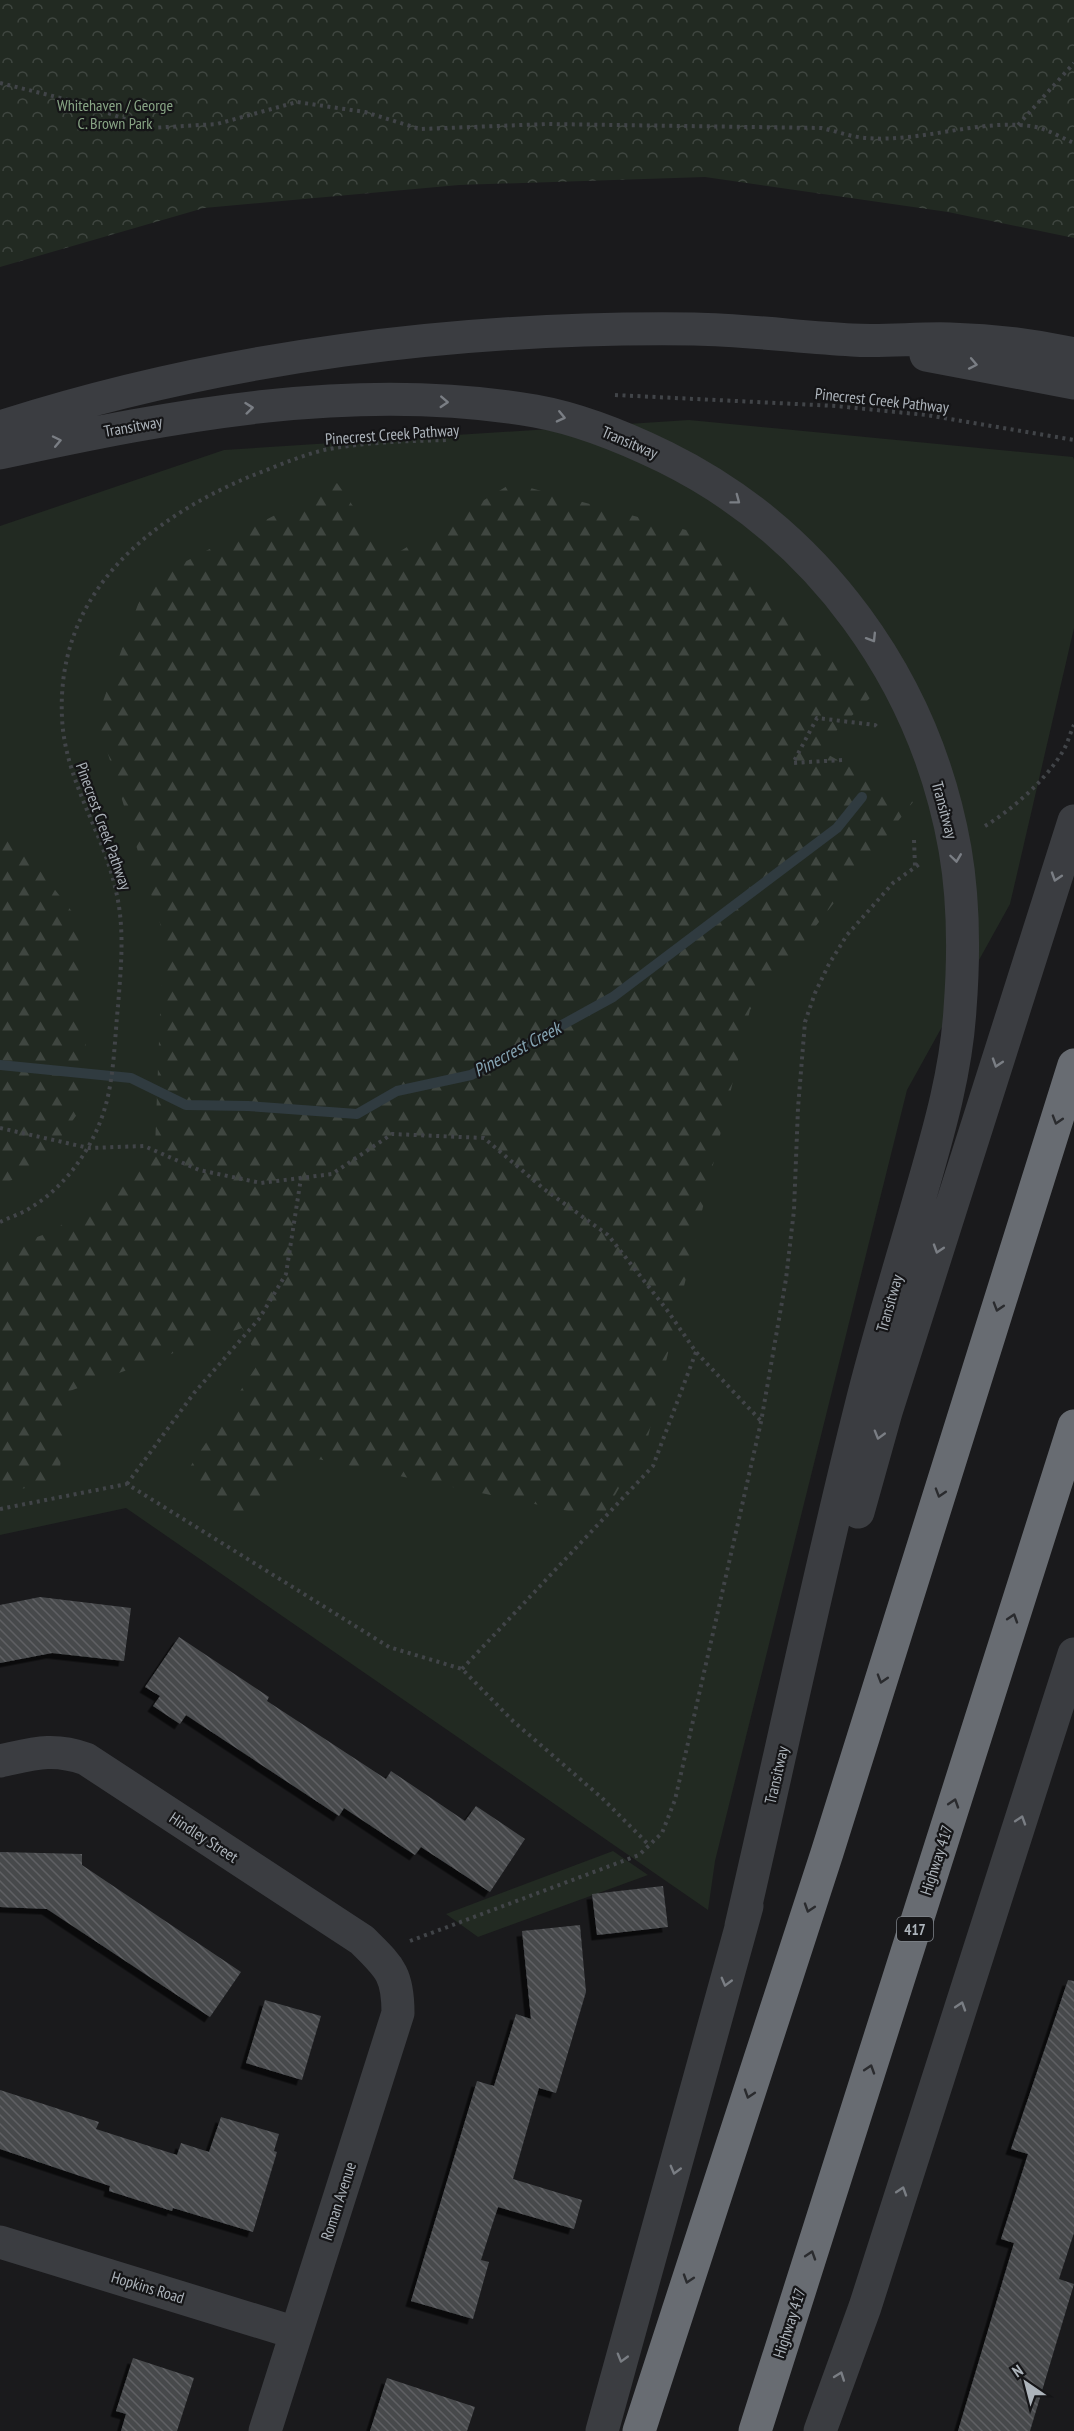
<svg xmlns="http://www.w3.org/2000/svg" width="1074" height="2431" viewBox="0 0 1074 2431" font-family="'PT Sans Narrow',sans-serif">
	<defs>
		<pattern id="forest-firs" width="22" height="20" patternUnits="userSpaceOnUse" patternTransform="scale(1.5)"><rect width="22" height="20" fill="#222a22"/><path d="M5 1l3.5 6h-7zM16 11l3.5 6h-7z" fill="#3f4640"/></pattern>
		<pattern id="park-crowns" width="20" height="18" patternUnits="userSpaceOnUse" patternTransform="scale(1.5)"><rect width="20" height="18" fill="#222a22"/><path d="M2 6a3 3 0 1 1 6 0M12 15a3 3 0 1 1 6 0" fill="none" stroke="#3f4640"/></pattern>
		<pattern id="building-back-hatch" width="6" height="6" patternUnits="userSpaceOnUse" patternTransform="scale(1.5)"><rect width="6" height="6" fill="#47494c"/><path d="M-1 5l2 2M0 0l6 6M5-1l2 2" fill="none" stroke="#5f6164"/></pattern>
		<filter id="shadow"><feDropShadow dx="-5.5" dy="5.5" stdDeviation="0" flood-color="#0009"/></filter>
	</defs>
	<rect width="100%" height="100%" fill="#1a1a1c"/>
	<path fill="#222a22" d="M 689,420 L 1073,457 L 1074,460 L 1074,628 L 1010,904 L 907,1090 L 715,1861 L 708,1910 L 126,1508 L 0,1535 L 0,526 L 224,450 Z
		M 613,1851 L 648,1875 L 478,1937 L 446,1914 Z"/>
	<path fill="url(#forest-firs)" d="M 337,483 L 389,558 L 512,483 L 701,534 L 872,696 L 818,749 L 913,802 L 750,1010 L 648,1437 L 602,1518 L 308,1457 L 241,1521 L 188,1470 L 260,1361 L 242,1328 L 67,1392 L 59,1480 L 0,1494 L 0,1250 L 54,1231 L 155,1149 L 163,933 L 97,718 L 146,582 Z
		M 0,819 L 80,922 L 88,1099 L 38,1169 L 0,1185 Z"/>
	<path fill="url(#park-crowns)" d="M 0,0 L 1074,0 L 1074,238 L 948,212 L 705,177 L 459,185 L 204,208 L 0,267 Z"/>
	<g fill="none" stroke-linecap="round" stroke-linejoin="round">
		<path stroke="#303b40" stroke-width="10" d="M 0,1065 L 131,1078 L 186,1105 L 248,1106 L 357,1114 L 397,1091 L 471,1075 L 613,997 L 837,828 L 862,797"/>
	</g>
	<path fill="url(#building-back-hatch)" filter="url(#shadow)" d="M 40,1597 L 131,1608 L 124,1661 L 52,1653 L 0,1663 L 0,1605 Z
		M 179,1637 L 269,1697 L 267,1701 L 386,1779 L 391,1771 L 465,1821 L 476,1806 L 525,1839 L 490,1892 L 421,1847 L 415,1855 L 344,1808 L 339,1816 L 186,1715 L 180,1724 L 153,1706 L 160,1696 L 145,1687 Z
		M 0,1852 L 82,1854 L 82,1865 L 241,1972 L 210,2017 L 47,1909 L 0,1907 Z
		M 663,1886 L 668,1927 L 597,1935 L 592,1894 Z
		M 580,1925 L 586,1992 L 556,2093 L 539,2088 L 513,2179 L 582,2200 L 574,2229 L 498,2207 L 481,2260 L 489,2262 L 473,2319 L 411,2301 L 477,2081 L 494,2086 L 516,2014 L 531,2019 L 522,1931 Z
		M 1068,1980 L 1074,1981 L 1074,2233 L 1059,2279 L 1074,2284 L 1030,2431 L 958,2431 L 1014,2243 L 1001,2239 L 1028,2154 L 1011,2149 Z
		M 265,2000 L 321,2016 L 302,2080 L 246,2063 Z
		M 0,2090 L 99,2122 L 96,2129 L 177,2155 L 181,2143 L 209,2152 L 221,2117 L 279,2134 L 274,2151 L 277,2152 L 253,2232 L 173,2208 L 172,2211 L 109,2191 L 110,2186 L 0,2149 Z
		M 133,2358 L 194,2378 L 177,2431 L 121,2431 L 126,2414 L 116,2411 Z
		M 387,2378 L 475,2407 L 467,2431 L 370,2431 Z"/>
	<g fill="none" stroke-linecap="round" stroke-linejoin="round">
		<path stroke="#414448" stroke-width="4" stroke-dasharray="3 4.5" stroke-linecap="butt" d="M 0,83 L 73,101 L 151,128 L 217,124 L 297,102 L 365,112 L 420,129 L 548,124 L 821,128 C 836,131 851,137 866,138 C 921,143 985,117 1036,127 C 1049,130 1062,138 1074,143
			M 1018,125 L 1074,63
			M 615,395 L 836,406 L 926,415 L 1074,440
			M 842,760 L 793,763 L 817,718 L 875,725 L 877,727
			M 985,826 C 1013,809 1046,780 1063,751 C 1068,743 1070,733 1074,725
			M 914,840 L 915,866
			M 0,1128 L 89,1148 L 144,1146 L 199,1170 L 261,1183 L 332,1174 L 392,1134 L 484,1138 L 544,1189 L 608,1235 L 667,1310 L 696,1352 L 761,1421
			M 0,1222 C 10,1217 21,1214 30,1208 C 67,1186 95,1145 106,1104 C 114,1076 115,1035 118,1006 C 121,967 125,929 116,891 C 103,831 65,781 62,718 C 56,594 146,520 251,476 C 275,467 299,456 324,450 C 364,442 409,441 450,440
			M 127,1484 L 194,1393 L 259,1319 L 286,1274 L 301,1178
			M 0,1509 L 127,1484 L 389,1647 L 462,1669 L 513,1721 L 602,1798 L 650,1846
			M 462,1669 L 653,1466 L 696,1352
			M 410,1941 L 639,1855 L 662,1833 L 675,1800 L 761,1422 L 786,1279 L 794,1210 L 798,1108 L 805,1022 L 815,993 L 829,964 L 847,935 L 893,883 L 921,863"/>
		<path stroke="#3b3d41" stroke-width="33" d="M 926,355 L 1074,383
			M 0,427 C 221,356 462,326 694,329 C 747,330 799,337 852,340 C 884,342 917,338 950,339 C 992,340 1033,345 1074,354
			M 0,453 C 175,415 357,380 535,411 C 580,419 624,437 665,457 C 819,533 925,680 955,849 C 964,901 964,957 960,1009 C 956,1075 937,1137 919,1200 C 899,1270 877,1340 860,1410 C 817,1581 781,1754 741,1926
			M 858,1512 L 886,1412 L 1074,821
			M 0,1761 C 33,1754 52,1747 86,1759 L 362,1940 C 389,1967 398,1973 398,2013 L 265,2431
			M 0,2242 L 296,2333
			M 602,2431 L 747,1906
			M 820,2431 L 865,2307 L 1074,1654"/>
		<path stroke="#686c72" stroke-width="33" d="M 639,2431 L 827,1853 L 1074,1065
			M 755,2431 L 1074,1426"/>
	</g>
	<defs><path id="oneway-chevron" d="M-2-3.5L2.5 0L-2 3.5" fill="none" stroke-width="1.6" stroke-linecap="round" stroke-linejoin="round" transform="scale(1.5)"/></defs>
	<g stroke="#7a7e84">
		<use href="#oneway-chevron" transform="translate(973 364) rotate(11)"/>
		<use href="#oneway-chevron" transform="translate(444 402) rotate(3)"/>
		<use href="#oneway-chevron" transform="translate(249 408) rotate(-6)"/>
		<use href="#oneway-chevron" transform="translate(561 417) rotate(13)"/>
		<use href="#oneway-chevron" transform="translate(57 441) rotate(-12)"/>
		<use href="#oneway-chevron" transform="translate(736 500) rotate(37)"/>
		<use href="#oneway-chevron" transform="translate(872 638) rotate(58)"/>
		<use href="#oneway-chevron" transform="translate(956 858) rotate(82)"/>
		<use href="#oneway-chevron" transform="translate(1056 877) rotate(108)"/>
		<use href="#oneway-chevron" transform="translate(997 1063) rotate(108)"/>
		<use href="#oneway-chevron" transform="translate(938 1249) rotate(108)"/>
		<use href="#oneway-chevron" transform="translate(879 1435) rotate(106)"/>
		<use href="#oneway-chevron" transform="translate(1021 1820) rotate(-72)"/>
		<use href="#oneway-chevron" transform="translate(726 1982) rotate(105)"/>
		<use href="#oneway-chevron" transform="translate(961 2006) rotate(-72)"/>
		<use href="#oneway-chevron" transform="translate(675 2170) rotate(105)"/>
		<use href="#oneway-chevron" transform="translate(902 2191) rotate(-72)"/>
		<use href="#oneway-chevron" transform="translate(622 2358) rotate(106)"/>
		<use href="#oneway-chevron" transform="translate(840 2376) rotate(-70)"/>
	</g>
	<g stroke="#2a2b2e">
		<use href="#oneway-chevron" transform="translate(1057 1120) rotate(107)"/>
		<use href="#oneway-chevron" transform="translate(998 1307) rotate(107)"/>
		<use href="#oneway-chevron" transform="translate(940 1493) rotate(107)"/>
		<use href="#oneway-chevron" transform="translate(1013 1618) rotate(-72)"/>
		<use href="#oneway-chevron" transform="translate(882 1679) rotate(107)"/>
		<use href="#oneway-chevron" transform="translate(954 1803) rotate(-72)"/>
		<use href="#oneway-chevron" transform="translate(809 1908) rotate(108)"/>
		<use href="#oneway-chevron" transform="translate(870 2069) rotate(-72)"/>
		<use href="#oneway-chevron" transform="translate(749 2094) rotate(108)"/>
		<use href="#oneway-chevron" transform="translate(811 2255) rotate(-72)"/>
		<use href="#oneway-chevron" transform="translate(688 2279) rotate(108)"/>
	</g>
	<g text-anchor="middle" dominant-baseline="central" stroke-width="4.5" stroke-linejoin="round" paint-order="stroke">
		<rect fill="#151517" stroke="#7f848a" stroke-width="1.5" x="897" y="1917" width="36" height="24" rx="4.5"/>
		<g font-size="15" font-weight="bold" fill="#adb4bb">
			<text x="915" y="1929">417</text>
		</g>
		<g font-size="16" fill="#88a585" stroke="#151517">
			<text x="115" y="105">Whitehaven / George<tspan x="115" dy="18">C. Brown Park</tspan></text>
		</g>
		<g font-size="16" fill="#adb4bb" stroke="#151517">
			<text transform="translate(882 400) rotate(6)">Pinecrest Creek Pathway</text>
			<text transform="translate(133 426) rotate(-10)">Transitway</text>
			<text transform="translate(392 434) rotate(-4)">Pinecrest Creek Pathway</text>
			<text transform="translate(630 442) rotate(23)">Transitway</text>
			<text transform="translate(945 810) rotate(75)">Transitway</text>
			<text transform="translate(104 826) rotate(70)">Pinecrest Creek Pathway</text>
			<text transform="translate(889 1303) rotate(-74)">Transitway</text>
			<text transform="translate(776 1775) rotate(-77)">Transitway</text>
			<text transform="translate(204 1837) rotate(33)">Hindley Street</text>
			<text transform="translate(936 1860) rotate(-72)">Highway 417</text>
			<text transform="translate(338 2201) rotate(-72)">Roman Avenue</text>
			<text transform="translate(148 2287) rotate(17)">Hopkins Road</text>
			<text transform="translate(789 2323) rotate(-72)">Highway 417</text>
		</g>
		<g font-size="18" font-style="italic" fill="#86a5b4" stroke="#151517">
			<text transform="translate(517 1049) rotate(-28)">Pinecrest Creek</text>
		</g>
	</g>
	<g transform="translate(1026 2383) rotate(325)" stroke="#151517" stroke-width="4.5" paint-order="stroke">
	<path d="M0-4.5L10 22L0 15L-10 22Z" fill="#adb4bb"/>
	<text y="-9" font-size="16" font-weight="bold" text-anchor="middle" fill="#adb4bb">N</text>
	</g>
</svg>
